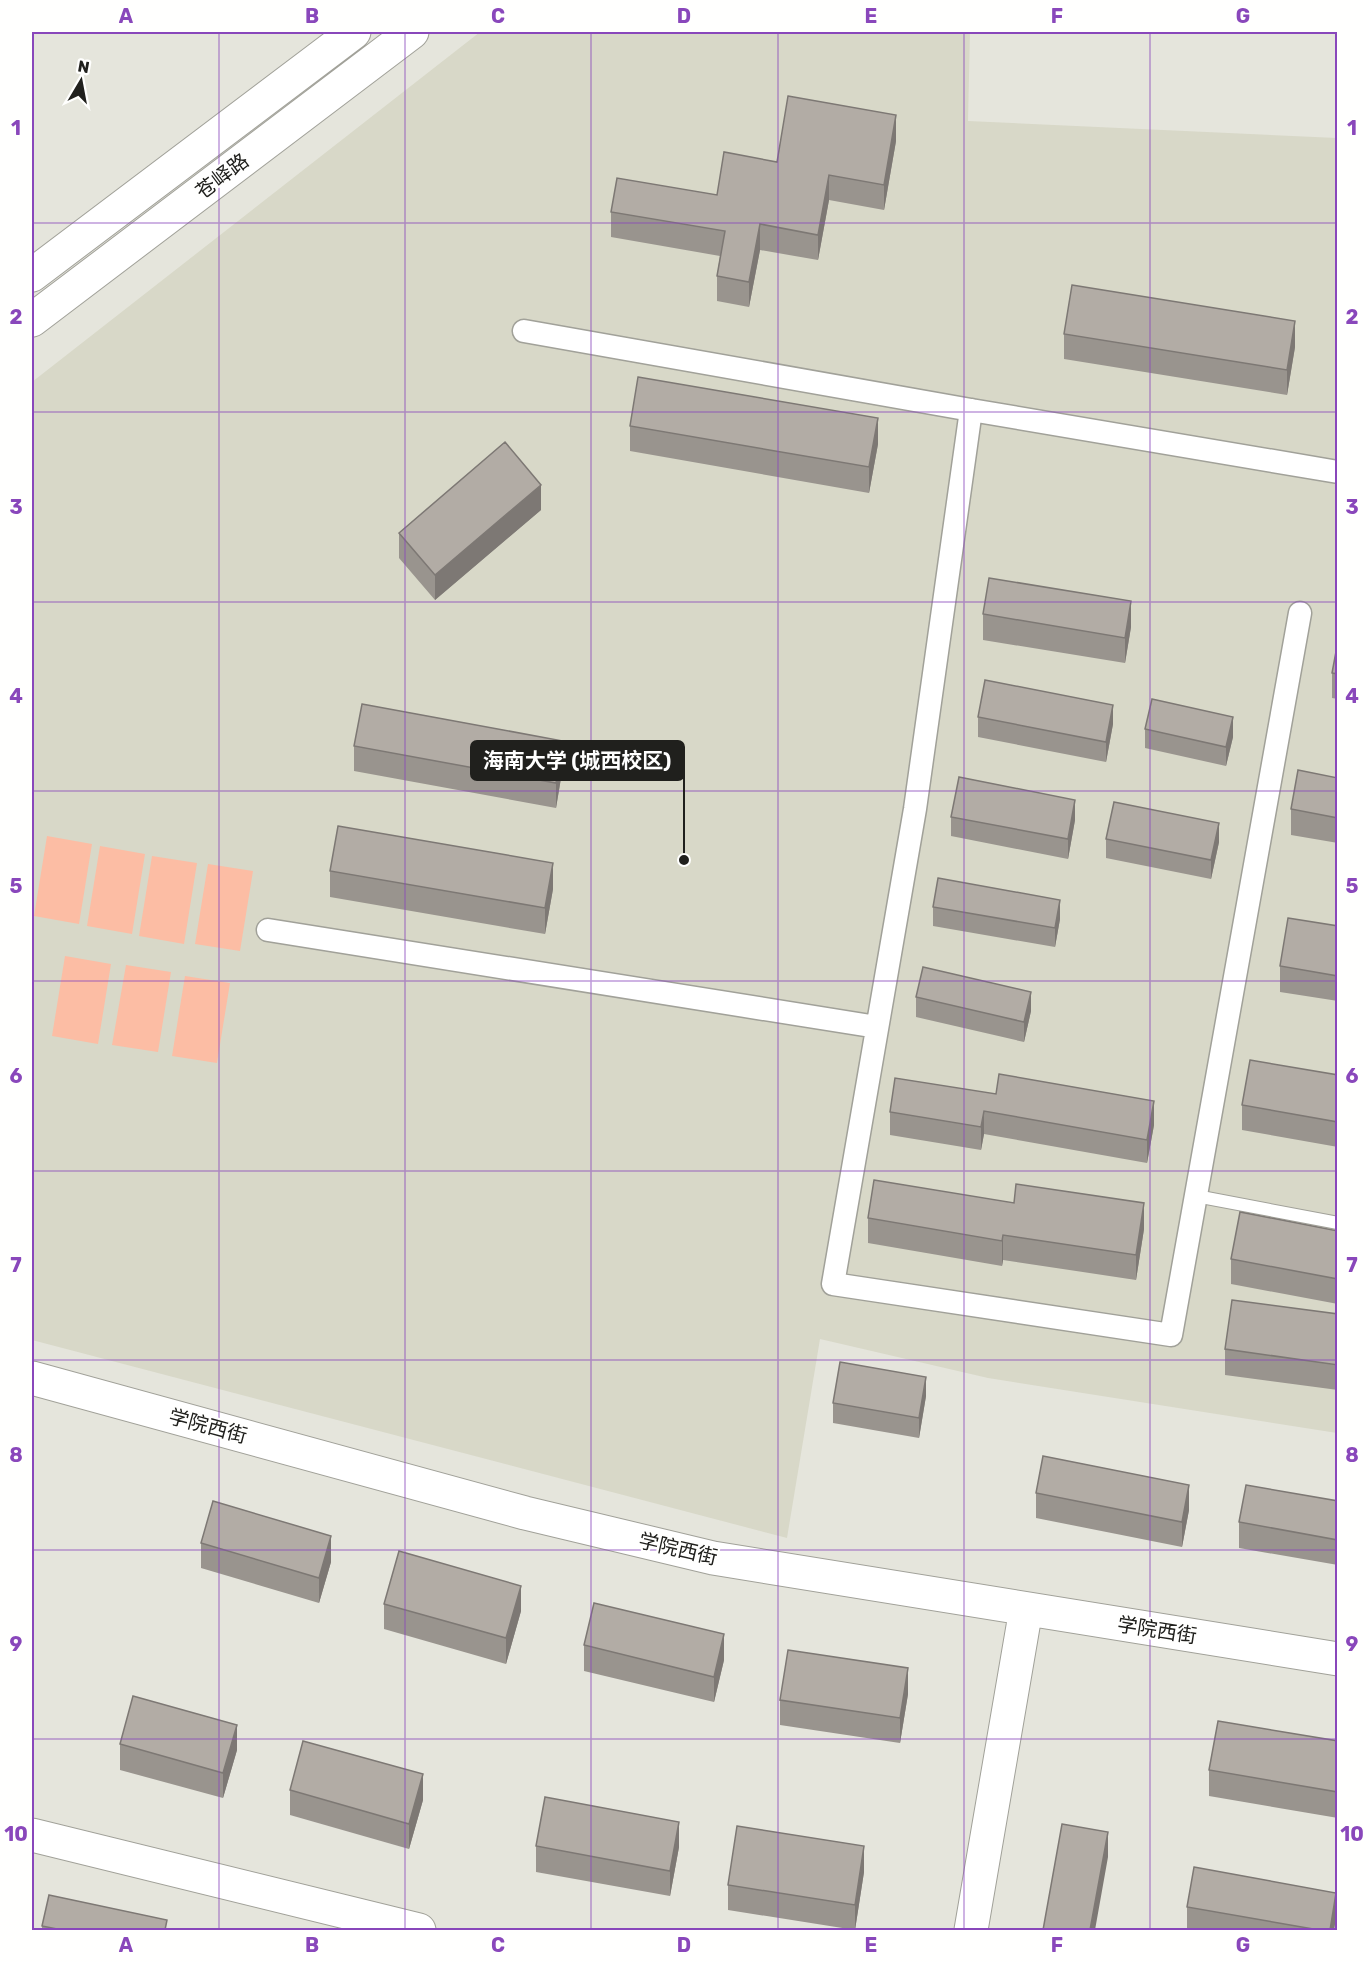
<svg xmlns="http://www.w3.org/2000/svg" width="1369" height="1962" viewBox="0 0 1369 1962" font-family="Rubik,'Noto Sans SC',sans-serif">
	<rect width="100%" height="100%" fill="#e5e5dc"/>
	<path fill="#d8d8c8" d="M 480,32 L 970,32 L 968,121 L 1337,138 L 1337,1433 L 988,1378 L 820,1339 L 787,1538 L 32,1340 L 32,382 Z"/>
	<path fill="#fcbda4" d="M 47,836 L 92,844 L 79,924 L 34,916 Z
		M 100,846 L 145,854 L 132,934 L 87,926 Z
		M 152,856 L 197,863 L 184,944 L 139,936 Z
		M 208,864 L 253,871 L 240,951 L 195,944 Z
		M 65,956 L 111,964 L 98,1044 L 52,1036 Z
		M 126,965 L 171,972 L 158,1052 L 112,1045 Z
		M 185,976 L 230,983 L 217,1063 L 172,1056 Z"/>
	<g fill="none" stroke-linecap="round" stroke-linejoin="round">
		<g stroke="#a1a199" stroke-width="14">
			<path id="lane" d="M 1196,1196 L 1338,1223"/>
		</g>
		<g stroke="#a1a199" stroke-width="25">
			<path id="street" d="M 524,331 L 971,410 L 1338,472
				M 971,410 L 915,809 L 833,1284 L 1171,1335 L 1300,613
				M 268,930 L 877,1027"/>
		</g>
		<g stroke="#a1a199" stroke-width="35">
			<path id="secondary" d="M 32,275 L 354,32
				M 32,320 L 412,32
				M 32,1378 L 525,1513 L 713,1558 L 1338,1659
				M 32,1835 L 419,1930
				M 971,1930 L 1026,1609"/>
		</g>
		<use href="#lane" stroke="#fff" stroke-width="12"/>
		<use href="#street" stroke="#fff" stroke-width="22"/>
		<use href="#secondary" stroke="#fff" stroke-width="33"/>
	</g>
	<path fill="#99948e" d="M 896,141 L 884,210 L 829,200 L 818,260 L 760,250 L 749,307 L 717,301 L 717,276 L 720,256 L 611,237 L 611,212 L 717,195 L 777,162 Z
		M 1064,334 L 1295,347 L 1287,395 L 1064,359 Z
		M 630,426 L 878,444 L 869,493 L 630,451 Z
		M 541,510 L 435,600 L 399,558 L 399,533 Z
		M 983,614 L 1131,627 L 1125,663 L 983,640 Z
		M 1338,641 L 1338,699 L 1332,698 L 1332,673 Z
		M 978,717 L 1113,724 L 1106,762 L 978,737 Z
		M 1145,729 L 1233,737 L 1226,766 L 1145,748 Z
		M 354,746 L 563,766 L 556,808 L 354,771 Z
		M 1338,778 L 1338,843 L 1291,835 L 1291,809 Z
		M 951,817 L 1075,820 L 1068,859 L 951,836 Z
		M 1106,839 L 1219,842 L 1211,879 L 1106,858 Z
		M 330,871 L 553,889 L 545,934 L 330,897 Z
		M 933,907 L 1060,919 L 1055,947 L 933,926 Z
		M 1338,926 L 1338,1001 L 1280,992 L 1280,966 Z
		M 916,997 L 1031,1011 L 1024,1042 L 916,1017 Z
		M 1338,1075 L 1338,1147 L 1242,1130 L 1242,1105 Z
		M 895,1078 L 1154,1125 L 1147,1163 L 984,1134 L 981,1150 L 890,1135 L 890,1112 Z
		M 868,1218 L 1144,1229 L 1136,1280 L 1003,1260 L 1002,1266 L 868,1243 Z
		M 1338,1231 L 1338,1304 L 1231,1284 L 1231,1259 Z
		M 1338,1314 L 1338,1390 L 1225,1375 L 1225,1349 Z
		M 926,1396 L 919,1438 L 833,1423 L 833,1403 Z
		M 1036,1493 L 1189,1510 L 1182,1547 L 1036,1518 Z
		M 1338,1501 L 1338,1565 L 1239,1548 L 1239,1522 Z
		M 201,1543 L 331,1562 L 319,1603 L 201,1568 Z
		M 384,1604 L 521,1611 L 506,1664 L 384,1629 Z
		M 584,1645 L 724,1660 L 714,1702 L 584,1671 Z
		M 908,1694 L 900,1743 L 780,1725 L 780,1700 Z
		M 1338,1741 L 1338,1818 L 1209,1796 L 1209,1770 Z
		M 120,1744 L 237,1750 L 223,1798 L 120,1770 Z
		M 290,1790 L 423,1800 L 409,1849 L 290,1815 Z
		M 536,1846 L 679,1847 L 670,1896 L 536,1872 Z
		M 864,1872 L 855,1930 L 728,1910 L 728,1885 Z
		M 1187,1907 L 1336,1918 L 1334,1930 L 1187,1930 Z
		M 42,1926 L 167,1930 L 42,1930 Z"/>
	<path fill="#7d7874" d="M 896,115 L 896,141 L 884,210 L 884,185 Z
		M 829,175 L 829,200 L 818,260 L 818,235 Z
		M 760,224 L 760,250 L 749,307 L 749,282 Z
		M 1295,321 L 1295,347 L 1287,395 L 1287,370 Z
		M 878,418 L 878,444 L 869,493 L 869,467 Z
		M 541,485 L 541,510 L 435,600 L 435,575 Z
		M 1131,601 L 1131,627 L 1125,663 L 1125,638 Z
		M 1113,705 L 1113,724 L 1106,762 L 1106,742 Z
		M 1233,717 L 1233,737 L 1226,766 L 1226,747 Z
		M 563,741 L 563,766 L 556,808 L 556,783 Z
		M 1075,800 L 1075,820 L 1068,859 L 1068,839 Z
		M 1219,823 L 1219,842 L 1211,879 L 1211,860 Z
		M 553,863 L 553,889 L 545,934 L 545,908 Z
		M 1060,900 L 1060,919 L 1055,947 L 1055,928 Z
		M 1031,992 L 1031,1011 L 1024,1042 L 1024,1022 Z
		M 1154,1101 L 1154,1125 L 1147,1163 L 1147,1140 Z
		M 984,1111 L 984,1134 L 981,1150 L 981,1127 Z
		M 1144,1203 L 1144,1229 L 1136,1280 L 1136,1255 Z
		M 1003,1235 L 1003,1260 L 1002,1266 L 1002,1241 Z
		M 926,1377 L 926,1396 L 919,1438 L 919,1418 Z
		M 1189,1485 L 1189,1510 L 1182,1547 L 1182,1522 Z
		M 331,1536 L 331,1562 L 319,1603 L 319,1578 Z
		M 521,1586 L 521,1611 L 506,1664 L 506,1638 Z
		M 724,1634 L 724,1660 L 714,1702 L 714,1677 Z
		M 908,1668 L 908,1694 L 900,1743 L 900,1718 Z
		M 237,1725 L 237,1750 L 223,1798 L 223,1773 Z
		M 423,1774 L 423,1800 L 409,1849 L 409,1824 Z
		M 679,1822 L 679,1847 L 670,1896 L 670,1871 Z
		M 1108,1832 L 1108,1857 L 1095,1930 L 1090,1930 Z
		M 864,1846 L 864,1872 L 855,1930 L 855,1905 Z
		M 1336,1893 L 1336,1918 L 1334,1930 L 1330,1930 Z"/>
	<path fill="#b2aca5" stroke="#7d7874" stroke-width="1.5" d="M 788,96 L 896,115 L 884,185 L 829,175 L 818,235 L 760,224 L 749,282 L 717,276 L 725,231 L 611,212 L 617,178 L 717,195 L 724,152 L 777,162 Z
		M 1072,285 L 1295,321 L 1287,370 L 1064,334 Z
		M 638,377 L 878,418 L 869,467 L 630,426 Z
		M 505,442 L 541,485 L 435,575 L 399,533 Z
		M 989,578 L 1131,601 L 1125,638 L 983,614 Z
		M 1338,641 L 1338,674 L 1332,673 Z
		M 985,680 L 1113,705 L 1106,742 L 978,717 Z
		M 1152,699 L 1233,717 L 1226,747 L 1145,729 Z
		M 362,704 L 563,741 L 556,783 L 354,746 Z
		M 1298,770 L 1338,778 L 1338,818 L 1291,809 Z
		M 959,777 L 1075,800 L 1068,839 L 951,817 Z
		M 1114,802 L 1219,823 L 1211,860 L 1106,839 Z
		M 338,826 L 553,863 L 545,908 L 330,871 Z
		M 938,878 L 1060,900 L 1055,928 L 933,907 Z
		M 1288,918 L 1338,926 L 1338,976 L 1280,966 Z
		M 923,967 L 1031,992 L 1024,1022 L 916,997 Z
		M 1250,1060 L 1338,1075 L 1338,1122 L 1242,1105 Z
		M 999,1074 L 1154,1101 L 1147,1140 L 984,1111 L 981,1127 L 890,1112 L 895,1078 L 996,1094 Z
		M 874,1180 L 1014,1203 L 1016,1184 L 1144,1203 L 1136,1255 L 1003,1235 L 1002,1241 L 868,1218 Z
		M 1240,1212 L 1338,1231 L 1338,1279 L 1231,1259 Z
		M 1232,1300 L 1338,1314 L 1338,1365 L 1225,1349 Z
		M 840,1362 L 926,1377 L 919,1418 L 833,1403 Z
		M 1043,1456 L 1189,1485 L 1182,1522 L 1036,1493 Z
		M 1246,1485 L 1338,1501 L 1338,1540 L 1239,1522 Z
		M 213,1501 L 331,1536 L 319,1578 L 201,1543 Z
		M 399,1551 L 521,1586 L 506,1638 L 384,1604 Z
		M 594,1603 L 724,1634 L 714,1677 L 584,1645 Z
		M 788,1650 L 908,1668 L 900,1718 L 780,1700 Z
		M 133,1696 L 237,1725 L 223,1773 L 120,1744 Z
		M 1218,1721 L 1338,1741 L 1338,1792 L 1209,1770 Z
		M 303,1741 L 423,1774 L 409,1824 L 290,1790 Z
		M 545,1797 L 679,1822 L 670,1871 L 536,1846 Z
		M 1062,1824 L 1108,1832 L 1090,1930 L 1043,1930 Z
		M 737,1826 L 864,1846 L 855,1905 L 728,1885 Z
		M 1194,1867 L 1336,1893 L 1330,1930 L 1319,1930 L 1187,1907 Z
		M 49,1895 L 167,1920 L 165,1930 L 62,1930 L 42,1926 Z"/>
	<path fill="none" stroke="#8947bb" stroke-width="1.5" stroke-opacity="0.55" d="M 219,32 L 219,1930M 405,32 L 405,1930M 591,32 L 591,1930M 778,32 L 778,1930M 964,32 L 964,1930M 1150,32 L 1150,1930M 32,223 L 1338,223M 32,412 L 1338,412M 32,602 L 1338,602M 32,791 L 1338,791M 32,981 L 1338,981M 32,1171 L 1338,1171M 32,1360 L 1338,1360M 32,1550 L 1338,1550M 32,1739 L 1338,1739"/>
	<g text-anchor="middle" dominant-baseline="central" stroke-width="4.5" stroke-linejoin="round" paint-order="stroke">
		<g font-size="20" fill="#20201d" stroke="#fffffe">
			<text transform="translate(222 176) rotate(-37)">苍峄路</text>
			<text transform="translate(208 1426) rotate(15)">学院西街</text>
			<text transform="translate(678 1549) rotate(13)">学院西街</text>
			<text transform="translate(1157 1630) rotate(9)">学院西街</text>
		</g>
	</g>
	<path fill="none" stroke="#20201d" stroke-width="2" d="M684 860L684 760"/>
	<circle fill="#20201d" stroke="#fffffe" stroke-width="2" cx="684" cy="860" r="6"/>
	<rect fill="#20201d" stroke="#20201d" stroke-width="2" x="471" y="741" width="213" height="39" rx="6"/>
	<g font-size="21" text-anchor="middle" font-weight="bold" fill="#fff">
		<text x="577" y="768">海南大学 (城西校区)</text>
	</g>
	<rect width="1369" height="1962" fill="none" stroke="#fffffe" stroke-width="66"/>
	<g transform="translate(81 81) rotate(10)" stroke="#fffffe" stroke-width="4.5" paint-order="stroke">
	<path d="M0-4.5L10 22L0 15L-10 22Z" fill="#20201d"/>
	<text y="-9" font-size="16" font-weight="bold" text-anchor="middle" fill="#20201d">N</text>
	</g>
	<rect x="33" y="33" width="1303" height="1896" fill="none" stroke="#8947bb" stroke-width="2"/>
	<g font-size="20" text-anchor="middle" font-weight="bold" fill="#8947bb">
		<text x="126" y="23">A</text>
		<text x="312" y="23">B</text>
		<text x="498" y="23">C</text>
		<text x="684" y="23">D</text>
		<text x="871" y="23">E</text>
		<text x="1057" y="23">F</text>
		<text x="1243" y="23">G</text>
		<text x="16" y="135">1</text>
		<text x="1352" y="135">1</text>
		<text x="16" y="324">2</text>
		<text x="1352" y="324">2</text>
		<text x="16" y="514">3</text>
		<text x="1352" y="514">3</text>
		<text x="16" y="703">4</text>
		<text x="1352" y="703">4</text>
		<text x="16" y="893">5</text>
		<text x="1352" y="893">5</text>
		<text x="16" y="1083">6</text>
		<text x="1352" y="1083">6</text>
		<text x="16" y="1272">7</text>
		<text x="1352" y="1272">7</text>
		<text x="16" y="1462">8</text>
		<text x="1352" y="1462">8</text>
		<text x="16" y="1651">9</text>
		<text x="1352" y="1651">9</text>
		<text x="16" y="1841">10</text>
		<text x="1352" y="1841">10</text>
		<text x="126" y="1952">A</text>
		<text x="312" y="1952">B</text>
		<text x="498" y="1952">C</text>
		<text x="684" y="1952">D</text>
		<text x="871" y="1952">E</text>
		<text x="1057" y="1952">F</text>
		<text x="1243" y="1952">G</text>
	</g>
</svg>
